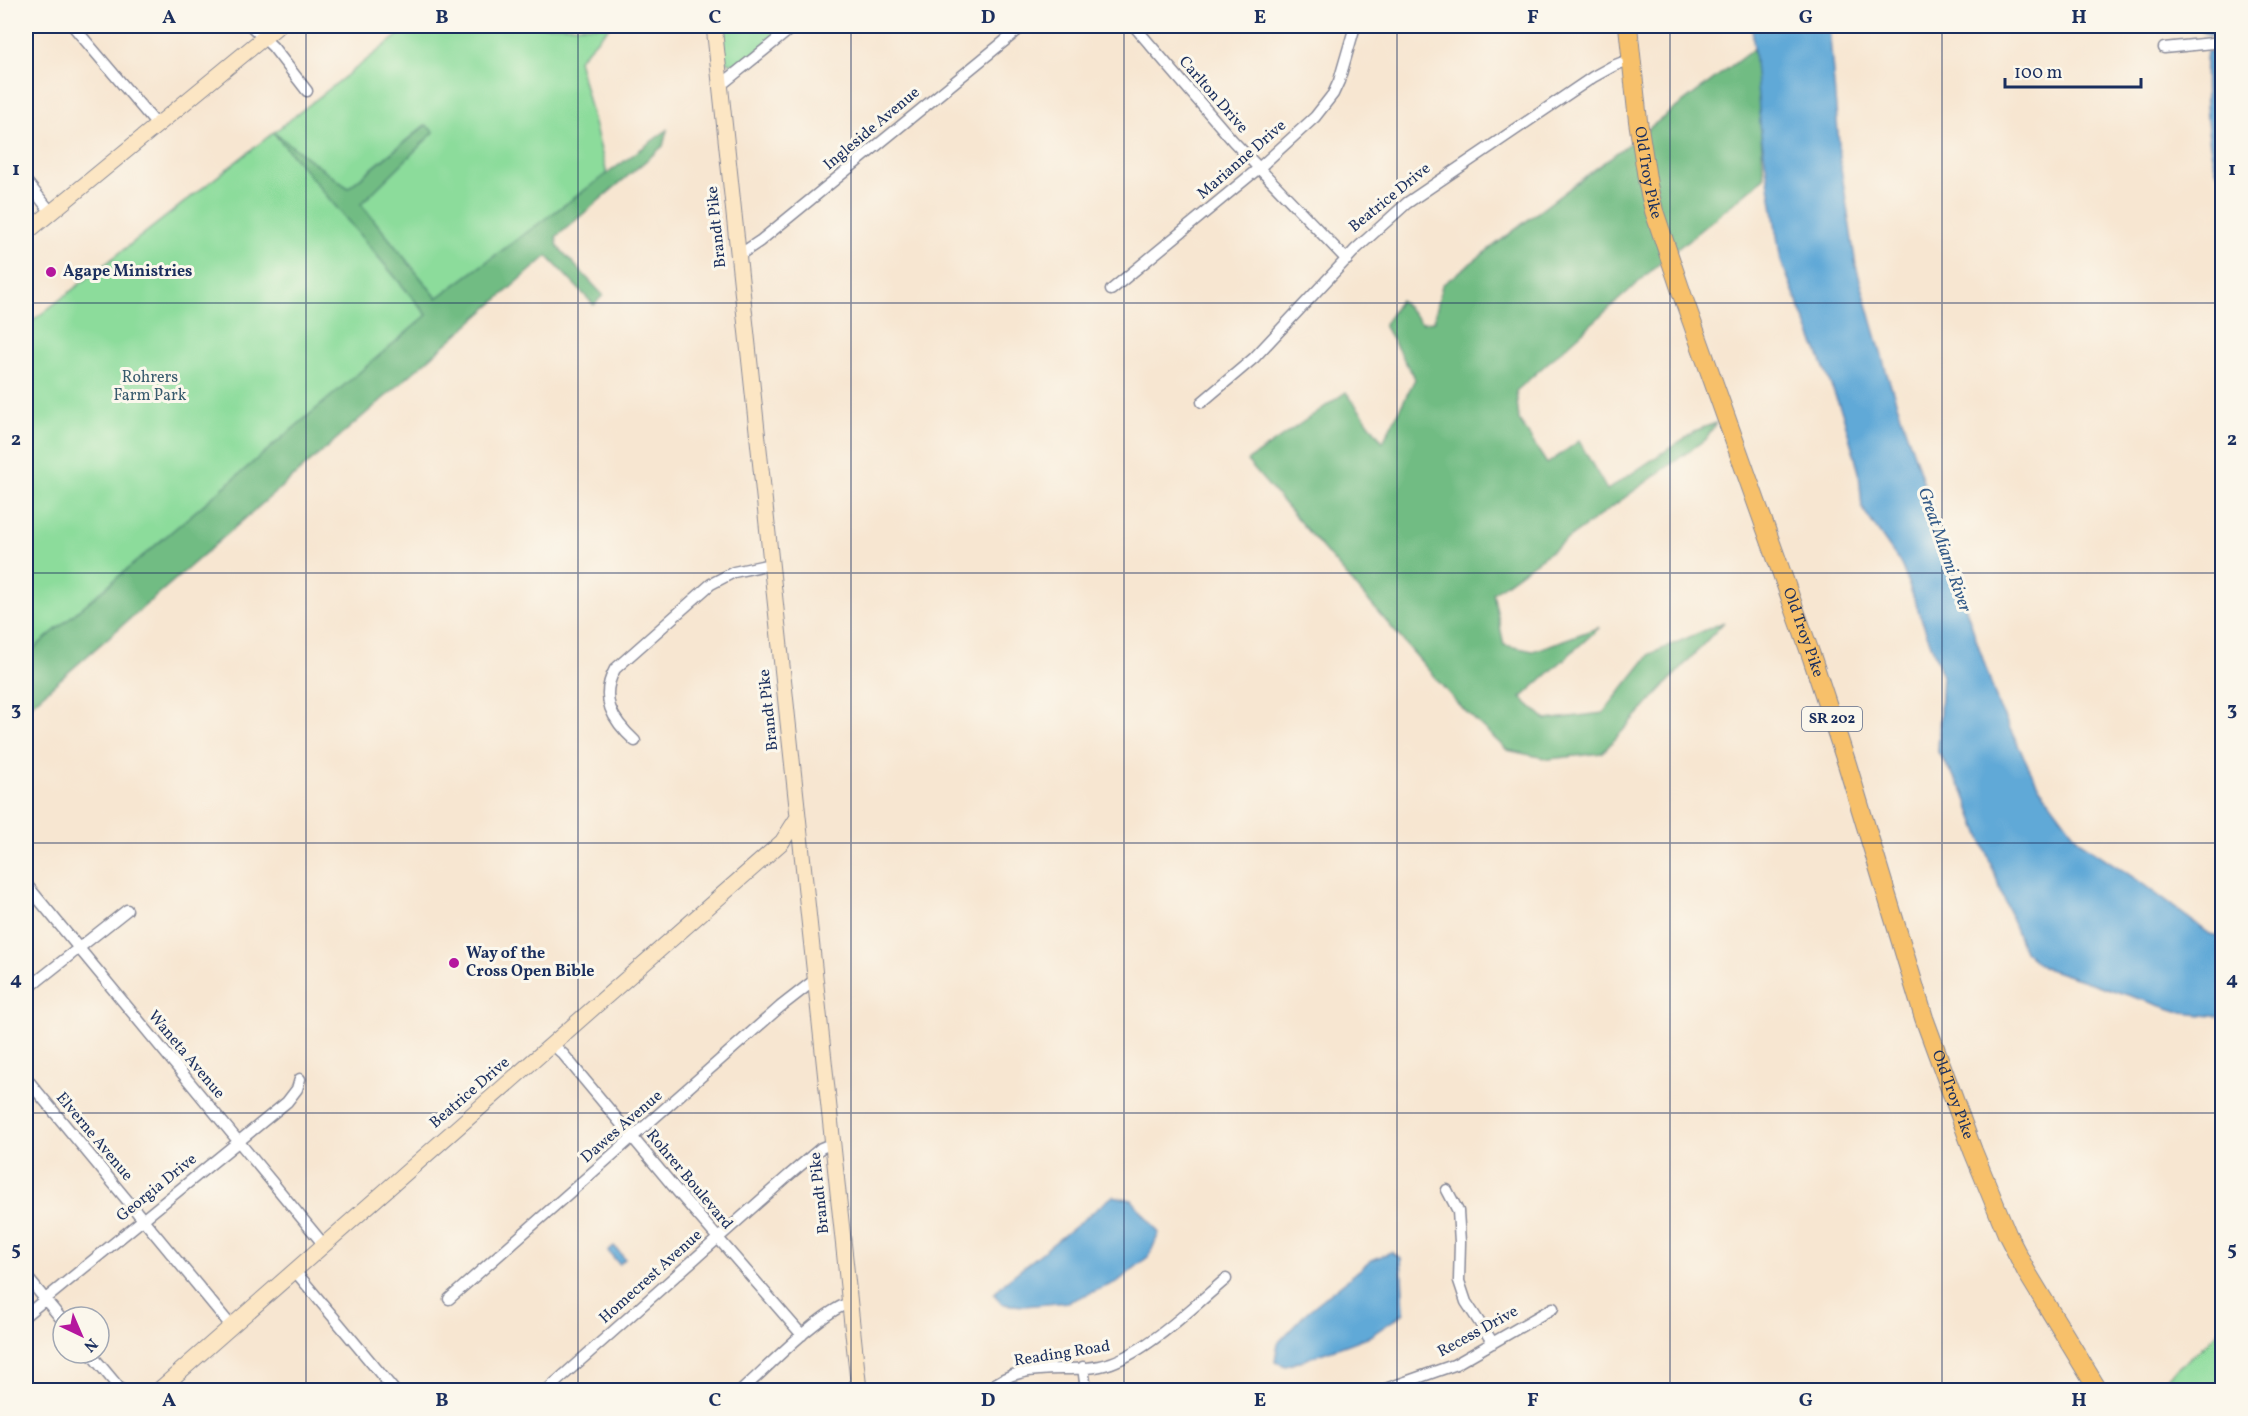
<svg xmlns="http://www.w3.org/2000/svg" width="2248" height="1416" viewBox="0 0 2248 1416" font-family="Vollkorn,serif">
	<rect width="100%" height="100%" fill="#fbf7ec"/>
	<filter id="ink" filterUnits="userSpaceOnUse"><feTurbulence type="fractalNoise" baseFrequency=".0167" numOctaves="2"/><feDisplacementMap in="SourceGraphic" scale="12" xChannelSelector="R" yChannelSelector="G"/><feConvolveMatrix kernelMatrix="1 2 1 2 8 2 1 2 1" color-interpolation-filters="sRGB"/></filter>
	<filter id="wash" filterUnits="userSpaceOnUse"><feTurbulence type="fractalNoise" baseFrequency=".008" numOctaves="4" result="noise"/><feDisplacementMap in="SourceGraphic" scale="24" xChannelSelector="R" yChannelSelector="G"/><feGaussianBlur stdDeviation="1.35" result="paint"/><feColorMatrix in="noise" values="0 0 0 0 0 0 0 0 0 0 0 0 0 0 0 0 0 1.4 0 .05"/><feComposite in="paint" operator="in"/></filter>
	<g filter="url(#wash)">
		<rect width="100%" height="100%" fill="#f7e6d1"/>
		<path fill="#8cdc9b" stroke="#54867c" stroke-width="1.5" d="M 410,26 L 610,26 L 578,60 L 607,174 L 437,298 L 360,204 L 433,132 L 425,125 L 348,188 L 276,135 L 428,315 L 26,655 L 26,326 Z
			M 719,26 L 787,26 C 776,35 749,62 735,64 C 730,65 726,61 722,58 Z
			M 2222,1330 L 2222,1390 L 2152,1390 Z"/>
		<path fill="#71bc83" stroke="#467670" stroke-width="1.5" d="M 1755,48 L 1764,178 L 1660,263 L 1516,391 L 1519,420 L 1547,464 L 1579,441 L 1607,490 L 1697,430 L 1716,423 L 1707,438 L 1493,593 L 1504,645 L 1533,651 L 1600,627 L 1521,698 L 1546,720 L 1603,713 L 1650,654 L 1724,622 L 1602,753 L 1549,759 L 1507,750 L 1458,704 L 1247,461 L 1346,392 L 1383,442 L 1415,379 L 1384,325 L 1400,300 L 1422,323 L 1434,321 L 1442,285 Z
			M 426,125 L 434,132 L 361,204 L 437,298 L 667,130 L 663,146 L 556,237 L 558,247 L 603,295 L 594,305 L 547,256 L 26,709 L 26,655 L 427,315 L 273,132 L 348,188 Z"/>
		<path fill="#60a9d7" stroke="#3e6c9a" stroke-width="1.5" d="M 1752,26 L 1829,26 L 1841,168 L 1856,266 L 1887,374 L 1999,707 L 2038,785 L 2080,842 L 2136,879 L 2210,934 L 2222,937 L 2222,1017 L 2183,1013 L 2042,967 L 2024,951 L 1963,791 L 1938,752 L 1942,674 L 1901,564 L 1862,508 L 1859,472 L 1843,415 L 1781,261 L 1761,134 Z
			M 2199,26 L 2222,26 L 2211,36 L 2201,31 Z
			M 2207,51 L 2222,53 L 2222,180 C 2205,160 2204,77 2207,51 Z
			M 1113,1196 L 1132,1200 L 1159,1233 L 1149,1256 L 1117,1282 L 1068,1302 L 1024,1306 L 1002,1304 L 994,1294 L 1005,1282 Z
			M 614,1246 L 625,1259 L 619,1264 L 608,1251 Z
			M 1391,1252 L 1401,1258 L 1404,1313 L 1370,1336 L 1346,1345 L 1286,1366 L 1275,1362 L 1278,1343 L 1307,1312 L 1372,1260 Z"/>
	</g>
	<g filter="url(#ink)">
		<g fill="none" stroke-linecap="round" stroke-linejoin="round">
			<g stroke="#898a98" stroke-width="13">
				<path id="street" d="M 73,26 L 157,125
					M 251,26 L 273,47 L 307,91
					M 1134,26 L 1233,141 L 1347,260
					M 2164,48 L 2222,42
					M 721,85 L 794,26
					M 26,181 L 51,212
					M 739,255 L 760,241 L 1023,26
					M 1111,290 L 1259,168 L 1315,117 L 1333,94 L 1339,81 L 1355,26
					M 1202,402 L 1254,358 L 1356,249 L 1407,203 L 1593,77 L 1613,66 L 1631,59
					M 635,741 C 612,720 599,698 615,669 L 711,584 L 734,572 L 771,564
					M 26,884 L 324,1245
					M 26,990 L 127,910
					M 552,1044 L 563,1054 L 678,1192 L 802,1335
					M 26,1078 L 232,1327
					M 1447,1190 L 1458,1211 L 1460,1242 L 1459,1281 L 1466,1302 L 1493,1343
					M 295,1271 L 394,1390
					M 26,1276 L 63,1321
					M 449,1299 L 780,1007 L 816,979
					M 26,1315 L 287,1102 L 297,1089 L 300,1079
					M 90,1353 L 121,1390
					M 1083,1367 L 1086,1390
					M 547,1390 L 788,1176 L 821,1148 L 833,1143
					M 742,1390 C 768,1367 819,1313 849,1303
					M 988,1390 C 1023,1357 1071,1377 1111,1363 C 1149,1350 1194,1306 1226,1279
					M 1383,1390 L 1454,1365 L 1553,1308"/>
			</g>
			<g stroke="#898a98" stroke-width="17">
				<path id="secondary" d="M 714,26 L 859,1390
					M 26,233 L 278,26
					M 159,1390 L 782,842 L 798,817"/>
			</g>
			<g stroke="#898a98" stroke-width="20">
				<g id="primary">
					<path id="s1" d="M 1628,26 L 1638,121 L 1648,185 L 1654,211 L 1683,297 L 1812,658 L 1847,764 L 1924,1018 L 1973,1151 L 2007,1234 L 2026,1271 L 2098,1390"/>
				</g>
			</g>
			<use href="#street" stroke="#fff" stroke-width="10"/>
			<use href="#secondary" stroke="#fce6c4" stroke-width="15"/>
			<use href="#primary" stroke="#f7c06b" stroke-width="18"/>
		</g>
	</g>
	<path fill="none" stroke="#1b2f5e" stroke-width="1.5" stroke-opacity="0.55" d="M 306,26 L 306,1390M 578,26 L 578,1390M 851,26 L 851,1390M 1124,26 L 1124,1390M 1397,26 L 1397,1390M 1670,26 L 1670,1390M 1942,26 L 1942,1390M 26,303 L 2222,303M 26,573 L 2222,573M 26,843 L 2222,843M 26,1113 L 2222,1113"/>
	<g fill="#b5179e" stroke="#fbf7ec" stroke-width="2">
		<circle cx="51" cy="272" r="6"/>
		<circle cx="454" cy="963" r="6"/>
	</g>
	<g text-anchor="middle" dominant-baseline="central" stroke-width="6" stroke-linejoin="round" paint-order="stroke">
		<rect fill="#fbf7ec" stroke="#5e6b89" stroke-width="1.5" x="1802" y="707" width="60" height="24" rx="4.5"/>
		<g font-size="15" font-weight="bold" fill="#1b2f5e">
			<text x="1832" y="719">SR 202</text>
		</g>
		<g font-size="16" fill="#1b2f5e" stroke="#fbf7ec">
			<text transform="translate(1213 95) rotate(49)">Carlton Drive</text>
			<text transform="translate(872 129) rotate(-40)">Ingleside Avenue</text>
			<text transform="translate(1242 160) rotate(-41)">Marianne Drive</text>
			<text stroke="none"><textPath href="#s1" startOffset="148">Old Troy Pike</textPath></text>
			<text transform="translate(1390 198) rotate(-39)">Beatrice Drive</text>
			<text transform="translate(717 227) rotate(-96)">Brandt Pike</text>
			<text stroke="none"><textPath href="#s1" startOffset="634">Old Troy Pike</textPath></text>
			<text transform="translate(769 710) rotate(-96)">Brandt Pike</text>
			<text transform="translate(186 1055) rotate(50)">Waneta Avenue</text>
			<text transform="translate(470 1093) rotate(-41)">Beatrice Drive</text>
			<text stroke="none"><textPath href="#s1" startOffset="1120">Old Troy Pike</textPath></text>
			<text transform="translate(622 1127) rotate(-41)">Dawes Avenue</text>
			<text transform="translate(94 1137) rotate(50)">Elverne Avenue</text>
			<text transform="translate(689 1180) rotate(50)">Rohrer Boulevard</text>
			<text transform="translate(157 1188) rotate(-39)">Georgia Drive</text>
			<text transform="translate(820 1193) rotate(-96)">Brandt Pike</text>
			<text transform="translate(651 1277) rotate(-42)">Homecrest Avenue</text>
			<text transform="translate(1478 1332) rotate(-29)">Recess Drive</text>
			<text transform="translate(1062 1354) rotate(-9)">Reading Road</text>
		</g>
		<g font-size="16" font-weight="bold" fill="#1b2f5e" stroke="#fbf7ec" text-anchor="start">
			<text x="63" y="272">Agape Ministries</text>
			<text x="466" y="954">Way of the<tspan x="466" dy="18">Cross Open Bible</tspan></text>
		</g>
		<g font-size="16" fill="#375a6d" stroke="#fbf7ec">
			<text x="150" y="378">Rohrers<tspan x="150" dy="18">Farm Park</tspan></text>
		</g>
		<g font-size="18" font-style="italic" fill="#335a88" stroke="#fbf7ec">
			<text transform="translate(1944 550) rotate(71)">Great Miami River</text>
		</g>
	</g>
	<rect width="2248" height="1416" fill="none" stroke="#fbf7ec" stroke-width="66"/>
	<g transform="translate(81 1335) rotate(136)"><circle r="28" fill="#fbf7ec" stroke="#a1a7b3" stroke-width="1.5"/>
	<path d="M0-4.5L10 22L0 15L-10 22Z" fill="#b5179e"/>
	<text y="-9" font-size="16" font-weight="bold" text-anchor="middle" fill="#1b2f5e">N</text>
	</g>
	<path d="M2005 78v9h136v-9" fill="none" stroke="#1b2f5e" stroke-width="3"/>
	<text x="2014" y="78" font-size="18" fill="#1b2f5e" stroke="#fbf7ec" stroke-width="4.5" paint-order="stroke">100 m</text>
	<rect x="33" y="33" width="2182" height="1350" fill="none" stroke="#1b2f5e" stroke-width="2"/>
	<g font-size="20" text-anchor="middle" font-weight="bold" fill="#1b2f5e">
		<text x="169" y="23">A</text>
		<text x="442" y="23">B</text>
		<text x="715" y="23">C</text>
		<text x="988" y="23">D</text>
		<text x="1260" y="23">E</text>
		<text x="1533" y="23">F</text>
		<text x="1806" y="23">G</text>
		<text x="2079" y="23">H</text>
		<text x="16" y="175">1</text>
		<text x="2232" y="175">1</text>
		<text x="16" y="445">2</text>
		<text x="2232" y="445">2</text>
		<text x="16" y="715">3</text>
		<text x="2232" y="715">3</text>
		<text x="16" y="985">4</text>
		<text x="2232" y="985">4</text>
		<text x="16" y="1255">5</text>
		<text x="2232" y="1255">5</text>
		<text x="169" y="1406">A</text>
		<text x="442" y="1406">B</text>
		<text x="715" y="1406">C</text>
		<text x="988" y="1406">D</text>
		<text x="1260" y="1406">E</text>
		<text x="1533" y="1406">F</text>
		<text x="1806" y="1406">G</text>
		<text x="2079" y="1406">H</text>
	</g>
</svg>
